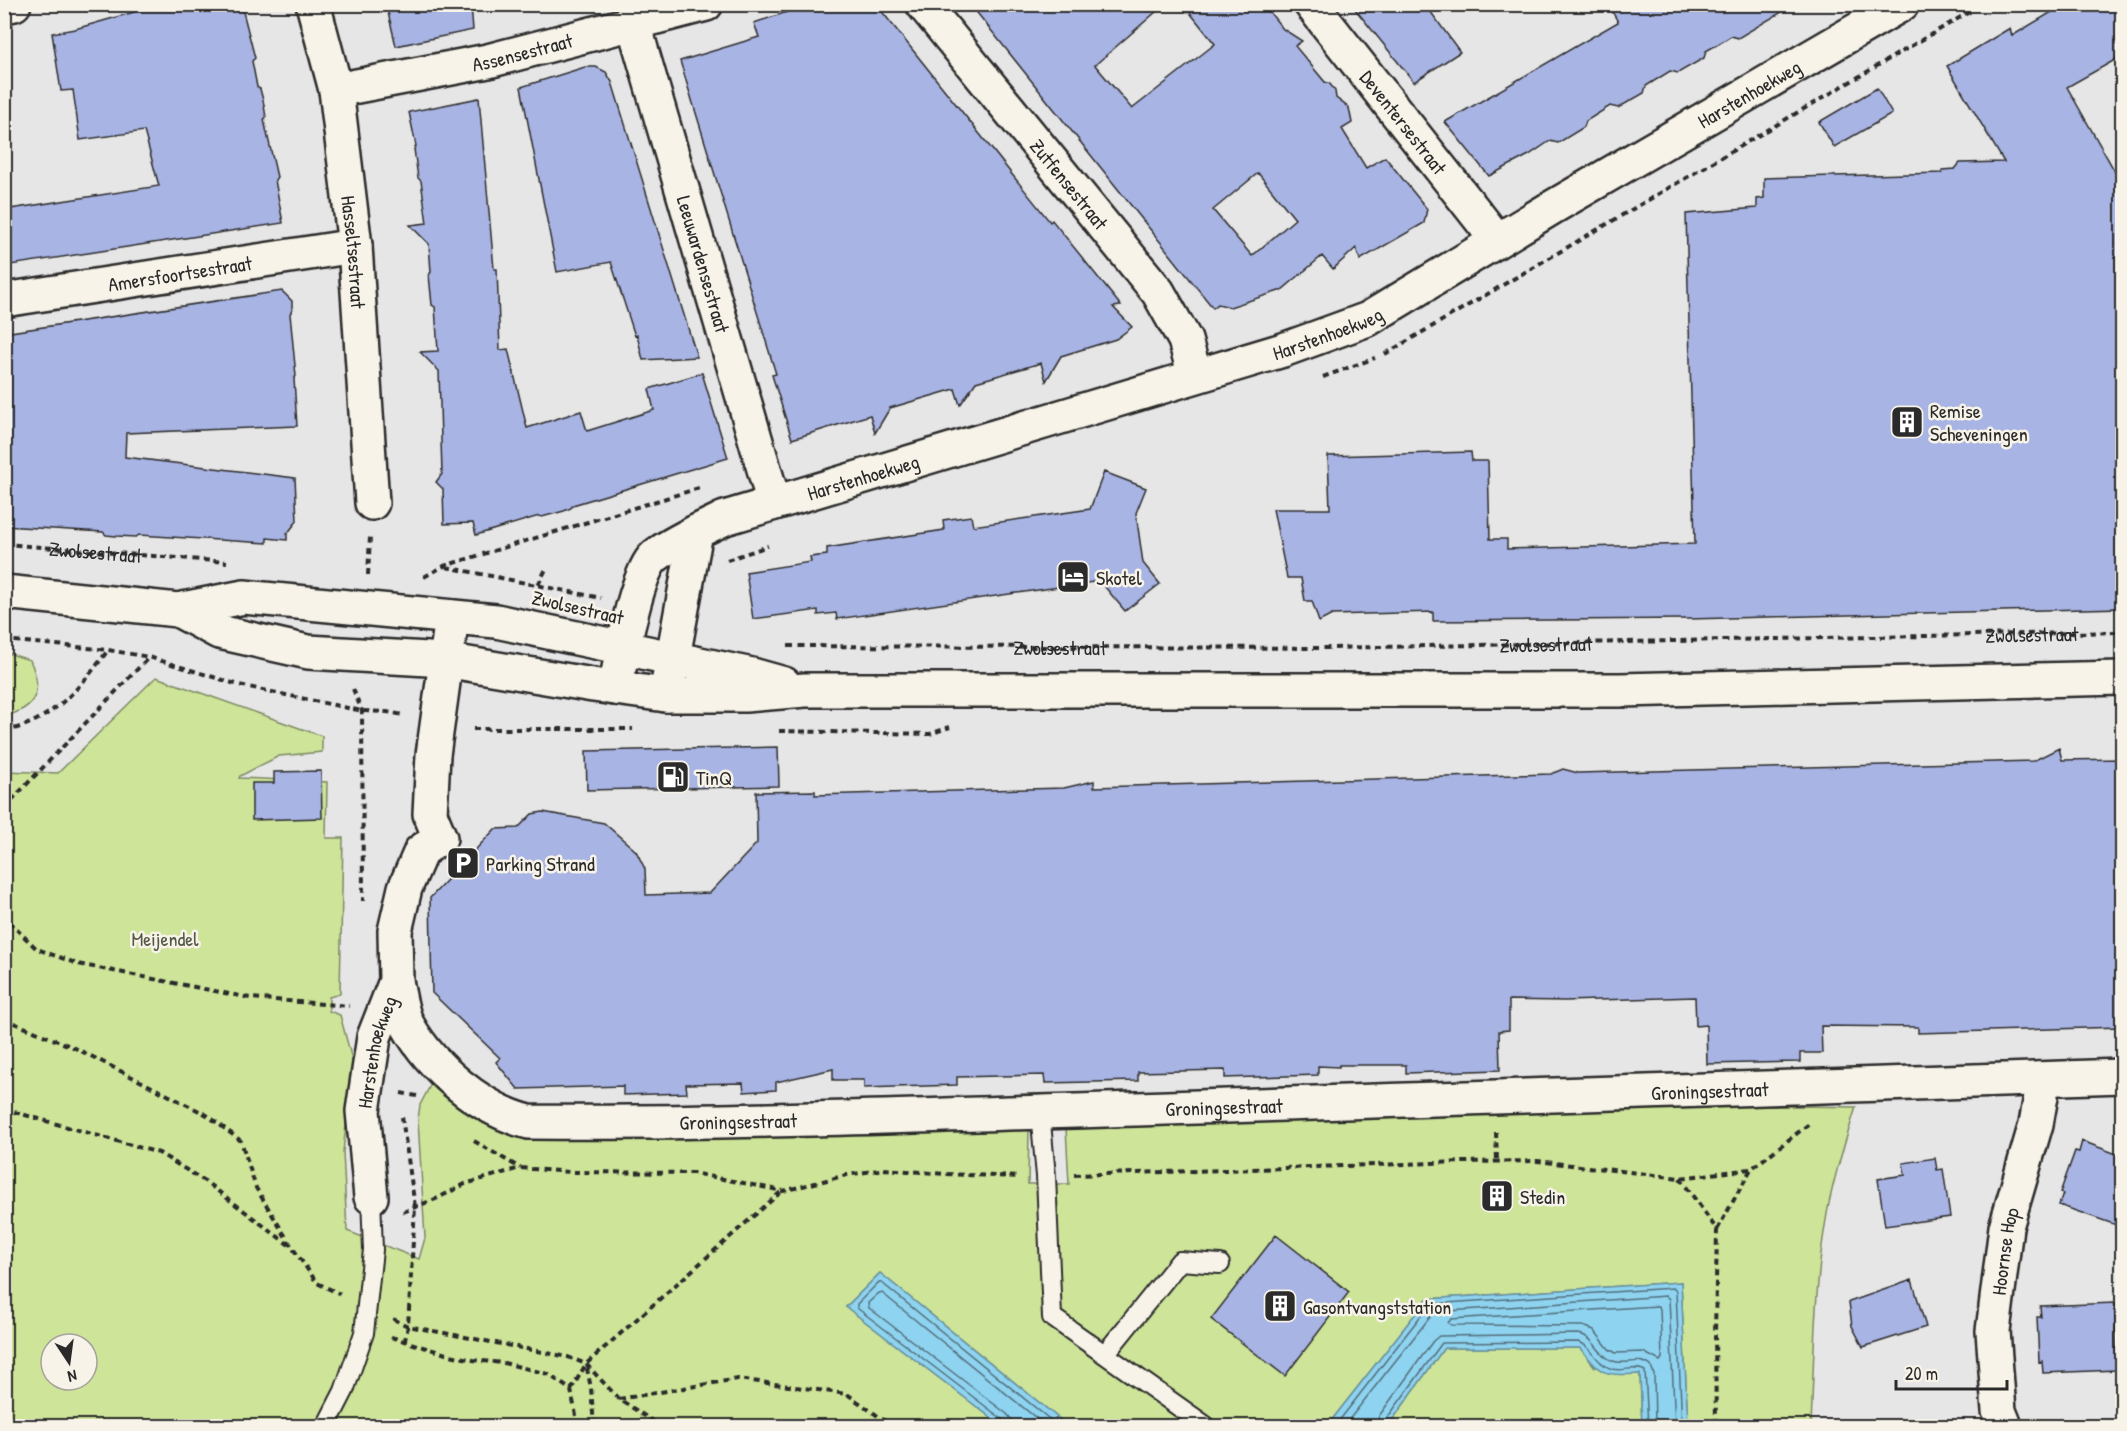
<svg xmlns="http://www.w3.org/2000/svg" width="2127" height="1431" viewBox="0 0 2127 1431" font-family="'Patrick Hand',sans-serif">
	<rect width="100%" height="100%" fill="#e7e6e7"/>
	<filter id="ink" filterUnits="userSpaceOnUse"><feTurbulence type="fractalNoise" baseFrequency=".0167" numOctaves="2"/><feDisplacementMap in="SourceGraphic" scale="12" xChannelSelector="R" yChannelSelector="G"/><feConvolveMatrix kernelMatrix="1 2 1 2 8 2 1 2 1" color-interpolation-filters="sRGB"/></filter>
	<g filter="url(#ink)">
		<path fill="#cde499" stroke="#7c8862" stroke-width="1.5" fill-rule="evenodd" d="M 4,652 L 30,660 C 43,689 38,708 5,716 Z
			M 156,677 L 322,736 L 322,752 L 279,756 L 240,776 L 239,778 L 327,782 L 326,838 L 343,838 L 340,994 L 329,997 L 329,1011 L 340,1015 L 353,1063 L 343,1152 L 347,1231 L 419,1259 L 425,1238 L 418,1120 L 420,1105 L 433,1080 L 526,1137 L 544,1139 L 1029,1129 L 1028,1184 L 1069,1184 L 1066,1128 C 1329,1117 1592,1102 1856,1107 C 1844,1146 1831,1185 1825,1226 C 1814,1292 1814,1360 1811,1426 L 1688,1426 L 1681,1282 L 1427,1299 L 1327,1426 L 1068,1426 L 880,1273 L 846,1307 L 1002,1426 L 5,1426 L 5,771 L 58,773 ZM 51,1344 L 87,1344 L 87,1380 L 51,1380 Z
			M 1444,1348 L 1580,1348 L 1595,1367 L 1640,1374 L 1642,1426 L 1388,1426 Z"/>
		<path fill="#8ed3f0" stroke="#6690a1" stroke-width="1.5" d="M 880,1273 L 1068,1426 L 1002,1426 L 846,1307 Z
			M 1681,1282 L 1688,1426 L 1642,1426 L 1640,1374 C 1603,1375 1604,1377 1580,1348 L 1444,1348 L 1388,1426 L 1327,1426 L 1427,1299 Z"/>
		<g fill="none" stroke-linecap="round" stroke-linejoin="round">
			<path stroke="#536e7a" stroke-width="1.5" d="M 1658,1306 L 1660,1309 L 1662,1358 L 1660,1361 L 1643,1352 L 1616,1353 L 1609,1349 L 1594,1330 L 1583,1326 L 1451,1325 L 1448,1323 L 1451,1319 Z
				M 1005,1426 L 1002,1419 L 857,1308 L 857,1304 L 878,1283 L 882,1283 L 1058,1426
				M 1012,1426 L 1012,1420 L 1007,1414 L 869,1308 L 868,1303 L 879,1293 L 882,1293 L 1046,1426
				M 1335,1426 L 1430,1304 L 1673,1288 L 1676,1291 L 1682,1426
				M 1344,1426 L 1434,1312 L 1666,1296 L 1669,1299 L 1675,1426
				M 1376,1426 L 1379,1416 L 1433,1341 L 1439,1336 L 1579,1334 C 1595,1337 1598,1356 1613,1361 C 1626,1366 1639,1356 1651,1366 L 1654,1374 L 1655,1426
				M 1383,1426 L 1385,1421 L 1442,1343 L 1579,1342 C 1592,1346 1595,1363 1612,1369 C 1623,1372 1635,1365 1645,1371 L 1648,1426"/>
		</g>
		<path fill="#a8b4e4" stroke="#2b2b2b" stroke-width="1.5" fill-rule="evenodd" d="M 162,4 L 241,4 L 255,58 L 252,61 L 257,87 L 260,89 L 263,100 L 266,117 L 264,120 L 277,177 L 275,180 L 283,223 L 4,266 L 4,210 L 159,186 L 144,131 L 80,140 L 73,90 L 61,91 L 52,33 L 75,29 Z
			M 386,4 L 471,4 L 473,30 L 396,46 Z
			M 811,4 L 876,4 L 1050,222 L 1052,220 L 1121,306 L 1113,307 L 1132,327 L 1116,339 L 1061,356 L 1046,381 L 1041,363 L 976,382 L 960,405 L 955,389 L 890,408 L 875,433 L 870,415 L 792,439 L 772,375 L 776,374 L 680,61 L 759,37 L 754,23 Z
			M 970,4 L 1165,4 L 1095,65 L 1132,109 L 1215,44 L 1183,4 L 1263,4 L 1283,29 L 1302,41 L 1295,46 L 1325,82 L 1330,84 L 1335,91 L 1336,98 L 1349,108 L 1352,123 L 1342,129 L 1366,168 L 1385,157 L 1427,209 L 1424,223 L 1360,260 L 1356,248 L 1333,269 L 1322,256 L 1282,290 L 1230,307 L 1218,304 L 1213,308 ZM 1258,173 L 1295,219 L 1252,256 L 1213,210 Z
			M 1351,4 L 1425,4 L 1460,52 L 1414,82 Z
			M 1608,4 L 1795,4 L 1738,38 L 1731,36 L 1720,43 L 1706,51 L 1704,58 L 1678,73 L 1670,71 L 1646,86 L 1644,93 L 1618,108 L 1610,106 L 1586,121 L 1584,127 L 1558,143 L 1550,141 L 1529,155 L 1489,176 L 1445,122 L 1618,22 Z
			M 2065,4 L 2122,4 L 2122,56 L 2067,87 L 2122,184 L 2122,608 L 1688,619 L 1433,621 L 1433,612 L 1332,615 L 1319,622 L 1312,601 L 1305,601 L 1301,578 L 1287,578 L 1273,509 L 1330,509 L 1328,456 L 1471,452 L 1472,461 L 1488,461 L 1490,539 L 1507,539 L 1507,549 L 1695,544 L 1686,214 L 1757,208 L 1757,199 L 1764,198 L 1764,178 L 1942,173 L 1942,170 L 1955,169 L 1960,163 L 2004,162 L 1947,66 L 2010,28 L 2012,36 Z
			M 585,67 L 596,67 L 606,72 L 612,82 L 697,357 L 643,360 L 637,335 L 635,336 L 611,262 L 557,272 L 521,87 Z
			M 1877,88 L 1892,114 L 1834,147 L 1819,122 Z
			M 479,98 L 494,269 L 497,269 L 500,350 L 508,349 L 527,428 L 581,411 L 587,431 L 654,410 L 649,389 L 702,373 L 728,458 L 573,505 L 571,508 L 564,511 L 542,517 L 539,516 L 476,535 L 473,523 L 444,524 L 443,489 L 436,482 L 442,474 L 439,371 L 420,352 L 438,351 L 435,307 L 432,305 L 429,275 L 431,272 L 429,244 L 410,225 L 427,223 L 421,181 L 418,178 L 414,149 L 416,146 L 409,112 Z
			M 282,291 L 292,301 L 292,310 L 290,314 L 296,376 L 294,379 L 297,426 L 126,433 L 125,457 L 295,478 L 297,521 L 287,534 L 287,540 L 267,538 L 267,543 L 139,535 L 136,537 L 116,536 L 106,535 L 103,532 L 4,526 L 4,333 Z
			M 1104,472 L 1146,488 L 1136,513 L 1143,563 L 1160,584 L 1125,611 L 1100,581 L 837,619 L 836,613 L 818,615 L 818,610 L 753,619 L 746,572 L 811,562 L 810,557 L 827,555 L 827,548 L 944,530 L 943,520 L 971,516 L 973,526 L 1090,509 Z
			M 778,747 L 779,786 L 587,790 L 586,751 Z
			M 2059,748 L 2062,760 L 2122,759 L 2122,1027 L 1918,1033 L 1918,1027 L 1821,1026 L 1822,1053 L 1800,1053 L 1800,1062 L 1707,1064 L 1706,1025 L 1696,1026 L 1695,997 L 1565,1001 L 1509,1000 L 1509,1030 L 1499,1031 L 1500,1070 L 1406,1073 L 1406,1065 L 1339,1065 L 1339,1067 L 1318,1066 L 1318,1075 L 1225,1078 L 1225,1070 L 1138,1072 L 1138,1081 L 1045,1083 L 1044,1075 L 999,1076 L 957,1077 L 957,1085 L 864,1088 L 864,1080 L 833,1080 L 833,1069 L 776,1082 L 776,1090 L 744,1092 L 743,1083 L 686,1084 L 687,1093 L 623,1095 L 623,1086 L 518,1089 L 496,1062 L 500,1058 L 432,993 L 430,898 L 495,829 L 518,828 L 532,814 L 537,813 L 543,812 L 604,823 L 636,851 L 645,869 L 646,895 L 710,893 L 757,843 L 756,792 L 815,791 L 815,795 L 1064,788 L 1094,781 L 1094,787 L 1551,774 L 1563,769 L 1578,773 L 2033,761 Z
			M 321,771 L 322,818 L 252,820 L 252,783 L 274,783 L 274,772 Z
			M 2082,1141 L 2122,1156 L 2122,1227 L 2059,1205 L 2063,1194 L 2060,1193 L 2075,1151 L 2079,1152 Z
			M 1935,1158 L 1937,1170 L 1943,1169 L 1950,1217 L 1885,1226 L 1878,1179 L 1905,1175 L 1903,1163 Z
			M 1276,1235 L 1349,1292 L 1285,1376 L 1211,1319 Z
			M 1912,1280 L 1926,1327 L 1863,1347 L 1852,1326 L 1849,1302 Z
			M 2115,1303 L 2117,1370 L 2043,1373 L 2042,1361 L 2039,1362 L 2037,1317 L 2041,1317 L 2040,1306 Z"/>
		<g fill="none" stroke-linecap="round" stroke-linejoin="round">
			<g stroke="#2b2b2b" stroke-width="22">
				<path id="service" d="M 1040,1112 L 1046,1176 L 1052,1317 L 1206,1426
					M 1105,1354 L 1180,1261 L 1220,1264
					M 326,1426 L 344,1391 L 364,1333 L 373,1250 L 371,1197"/>
			</g>
			<g stroke="#2b2b2b" stroke-width="38">
				<g id="minor">
					<path id="s3" d="M 313,4 L 336,90 L 355,246 L 372,503"/>
					<path id="s4" d="M 923,4 L 1158,292 L 1185,340 L 1195,376"/>
					<path id="s5" d="M 1311,4 L 1497,240"/>
					<path d="M 4,6 L 14,4"/>
					<path id="s6" d="M 634,25 L 774,503"/>
					<path id="s7" d="M 336,90 L 488,61 L 706,4"/>
					<path id="s8" d="M 4,300 L 355,246"/>
					<path id="s9" d="M 396,981 C 399,995 401,1013 408,1026 C 432,1068 481,1110 529,1122 C 731,1124 935,1115 1137,1109 C 1466,1099 1794,1087 2122,1076"/>
					<path id="s10" d="M 371,1197 L 363,1111 L 374,1037 L 396,981 L 395,931 L 405,888 L 421,851 L 440,838 L 430,814 L 433,755 L 452,617"/>
					<path id="s11" d="M 2005,1426 L 1999,1411 L 1993,1331 L 2006,1227 L 2036,1124 L 2041,1096 L 2040,1079"/>
				</g>
			</g>
			<g stroke="#2b2b2b" stroke-width="38">
				<g id="tertiary">
					<path id="s12" d="M 615,688 C 621,661 636,572 655,556 C 673,542 704,528 725,518 L 1283,350 L 1368,319 L 1553,207 L 1902,4"/>
					<path d="M 666,695 L 696,532"/>
				</g>
			</g>
			<g stroke="#2b2b2b" stroke-width="38">
				<path id="secondary" d="M 4,592 L 178,610 L 244,597 L 496,621 L 752,675 L 784,684
					M 178,610 L 219,632 L 308,652 L 445,660 L 593,685 L 666,695 L 745,695 L 805,690 L 1620,690 L 2122,678"/>
			</g>
			<g stroke="#2b2b2b" stroke-width="4" stroke-dasharray="6 4.5" stroke-linecap="butt">
				<path d="M 1385,354 L 1983,4"/>
				<path d="M 1323,377 L 1375,358"/>
				<path id="s1" d="M 4,544 L 227,562"/>
				<path d="M 727,560 L 768,546"/>
				<path d="M 446,567 L 601,598"/>
				<path d="M 368,575 L 370,537"/>
				<path d="M 424,577 L 444,566 L 699,488"/>
				<path d="M 538,585 L 547,567"/>
				<path d="M 4,640 L 108,650 L 149,657 L 239,685 L 362,711 L 387,712 L 404,715"/>
				<path id="s2" d="M 788,646 L 1329,648 L 2122,632"/>
				<path d="M 353,689 L 362,711 L 363,901"/>
				<path d="M 473,729 L 633,729"/>
				<path d="M 4,731 C 51,723 82,686 108,650"/>
				<path d="M 779,731 L 930,734 L 950,727"/>
				<path d="M 4,808 L 149,657"/>
				<path d="M 4,912 L 13,926 L 37,949 L 78,964 L 250,998 L 349,1006"/>
				<path d="M 4,1019 L 75,1048 L 207,1115 L 241,1141 L 256,1188 L 292,1247 L 317,1283 L 340,1294"/>
				<path d="M 401,1093 L 417,1096"/>
				<path d="M 4,1109 L 159,1153 L 206,1182 L 289,1245"/>
				<path d="M 402,1117 L 415,1207 L 408,1326 L 405,1340"/>
				<path d="M 1496,1132 L 1497,1161"/>
				<path d="M 474,1141 L 520,1168"/>
				<path d="M 1074,1175 L 1463,1162 L 1538,1161 L 1680,1178 L 1751,1169"/>
				<path d="M 1680,1178 L 1717,1230 L 1715,1334 L 1716,1426"/>
				<path d="M 403,1212 L 438,1198 L 465,1184 L 520,1168 L 570,1172 L 693,1173 L 783,1191 L 847,1175 L 885,1169 L 945,1174 L 1019,1177"/>
				<path d="M 1717,1230 L 1751,1169 L 1809,1124"/>
				<path d="M 393,1319 L 408,1326 L 568,1357 L 586,1364"/>
				<path d="M 391,1337 L 446,1354 L 473,1360 L 504,1363 L 548,1374 L 571,1390 L 578,1426"/>
				<path d="M 571,1390 L 586,1364 L 782,1191"/>
				<path d="M 619,1399 L 738,1379 L 847,1394 L 892,1426"/>
				<path d="M 594,1426 L 591,1388 L 586,1364 L 619,1399 L 660,1426"/>
			</g>
			<use href="#service" stroke="#f7f3e8" stroke-width="18"/>
			<use href="#minor" stroke="#f7f3e8" stroke-width="33"/>
			<use href="#tertiary" stroke="#f7f3e8" stroke-width="33"/>
			<use href="#secondary" stroke="#f7f3e8" stroke-width="33"/>
		</g>
	</g>
	<defs>
		<g id="building-square" transform="scale(1.725)"><rect x="-9" y="-9" width="18" height="18" rx="4" fill="#2b2b2b" stroke="#f7f3e8"/><path d="M-4-6H4V6H1V3H-1V6H-4ZM-2.5-4.3h1.7v1.8h-1.7ZM.8-4.3h1.7v1.8H.8ZM-2.5-1h1.7V.8h-1.7ZM.8-1h1.7V.8H.8Z" fill="#fff"/></g>
		<g id="hotel-square" transform="scale(1.725)"><rect x="-9" y="-9" width="18" height="18" rx="4" fill="#2b2b2b" stroke="#f7f3e8"/><path d="M-6-4.5h1.5V1H6V5H4.5V3h-9V5H-6ZM-4 0a1.8 1.8 0 1 1 3.6 0ZM.5 0V-2.5h3Q6-2.5 6 0Z" fill="#fff"/></g>
		<g id="fuel-square" transform="scale(1.725)"><rect x="-9" y="-9" width="18" height="18" rx="4" fill="#2b2b2b" stroke="#f7f3e8"/><path d="M-5.5-6h7V0h2V4h1.3V-2.5L3-4.5l.8-.8L6-3V5H2.5V1h-1V6h-7ZM-4.2-4.7v3.2H.2V-4.7Z" fill="#fff"/></g>
		<g id="parking-square" transform="scale(1.725)"><rect x="-9" y="-9" width="18" height="18" rx="4" fill="#2b2b2b" stroke="#f7f3e8"/><path d="M-3.5-5.5H1a3.5 3.5 0 0 1 0 7H-1V5.5H-3.5ZM-1-3.4V-.6H.8a1.4 1.4 0 0 0 0-2.8Z" fill="#fff"/></g>
	</defs>
	<g fill-rule="evenodd">
		<use href="#building-square" x="1907" y="422"/>
		<use href="#hotel-square" x="1073" y="577"/>
		<use href="#fuel-square" x="673" y="777"/>
		<use href="#parking-square" x="463" y="863"/>
		<use href="#building-square" x="1497" y="1196"/>
		<use href="#building-square" x="1280" y="1306"/>
	</g>
	<g text-anchor="middle" dominant-baseline="central" stroke-width="5" stroke-linejoin="round" paint-order="stroke">
		<g font-size="20" fill="#2b2b2b" stroke="#f7f3e8">
			<text stroke="none"><textPath href="#s7" startOffset="190">Assensestraat</textPath></text>
			<text stroke="none"><textPath href="#s12" startOffset="1335">Harstenhoekweg</textPath></text>
			<text stroke="none"><textPath href="#s5" startOffset="150">Deventersestraat</textPath></text>
			<text stroke="none"><textPath href="#s4" startOffset="232">Zutfensestraat</textPath></text>
			<text stroke="none"><textPath href="#s3" startOffset="252">Hasseltsestraat</textPath></text>
			<text stroke="none"><textPath href="#s6" startOffset="249">Leeuwardensestraat</textPath></text>
			<text stroke="none"><textPath href="#s8" startOffset="178">Amersfoortsestraat</textPath></text>
			<text stroke="none"><textPath href="#s12" startOffset="849">Harstenhoekweg</textPath></text>
			<text stroke="none"><textPath href="#s12" startOffset="363">Harstenhoekweg</textPath></text>
			<text stroke="none"><textPath href="#s1" startOffset="92">Zwolsestraat</textPath></text>
			<text transform="translate(578 607) rotate(13)">Zwolsestraat</text>
			<text stroke="none"><textPath href="#s2" startOffset="1244">Zwolsestraat</textPath></text>
			<text stroke="none"><textPath href="#s2" startOffset="758">Zwolsestraat</textPath></text>
			<text stroke="none"><textPath href="#s2" startOffset="272">Zwolsestraat</textPath></text>
			<text stroke="none"><textPath href="#s10" startOffset="147">Harstenhoekweg</textPath></text>
			<text stroke="none"><textPath href="#s9" startOffset="1386">Groningsestraat</textPath></text>
			<text stroke="none"><textPath href="#s9" startOffset="900">Groningsestraat</textPath></text>
			<text stroke="none"><textPath href="#s9" startOffset="414">Groningsestraat</textPath></text>
			<text stroke="none"><textPath href="#s11" startOffset="177">Hoornse Hop</textPath></text>
		</g>
		<g font-size="20" fill="#2b2b2b" stroke="#f7f3e8" text-anchor="start">
			<text x="1930" y="410">Remise<tspan x="1930" dy="23">Scheveningen</tspan></text>
			<text x="1096" y="577">Skotel</text>
			<text x="696" y="777">TinQ</text>
			<text x="486" y="863">Parking Strand</text>
			<text x="1520" y="1196">Stedin</text>
			<text x="1303" y="1306">Gasontvangststation</text>
		</g>
		<g font-size="20" fill="#545946" stroke="#f7f3e8">
			<text x="165" y="938">Meijendel</text>
		</g>
	</g>
	<rect width="2127" height="1431" fill="none" stroke="#f7f3e8" stroke-width="24"/>
	<rect x="12" y="12" width="2103" height="1407" fill="none" stroke="#2b2b2b" stroke-width="2" filter="url(#ink)"/>
	<g transform="translate(69 1362) rotate(167)"><circle r="28" fill="#f7f3e8" stroke="#a5a39c" stroke-width="1.5"/>
	<path d="M0-4.5L10 22L0 15L-10 22Z" fill="#2b2b2b"/>
	<text y="-9" font-size="16" font-weight="bold" text-anchor="middle" fill="#2b2b2b">N</text>
	</g>
	<path d="M1896 1380v9h111v-9" fill="none" stroke="#2b2b2b" stroke-width="3"/>
	<text x="1905" y="1380" font-size="18" fill="#2b2b2b" stroke="#f7f3e8" stroke-width="4.5" paint-order="stroke">20 m</text>
</svg>
